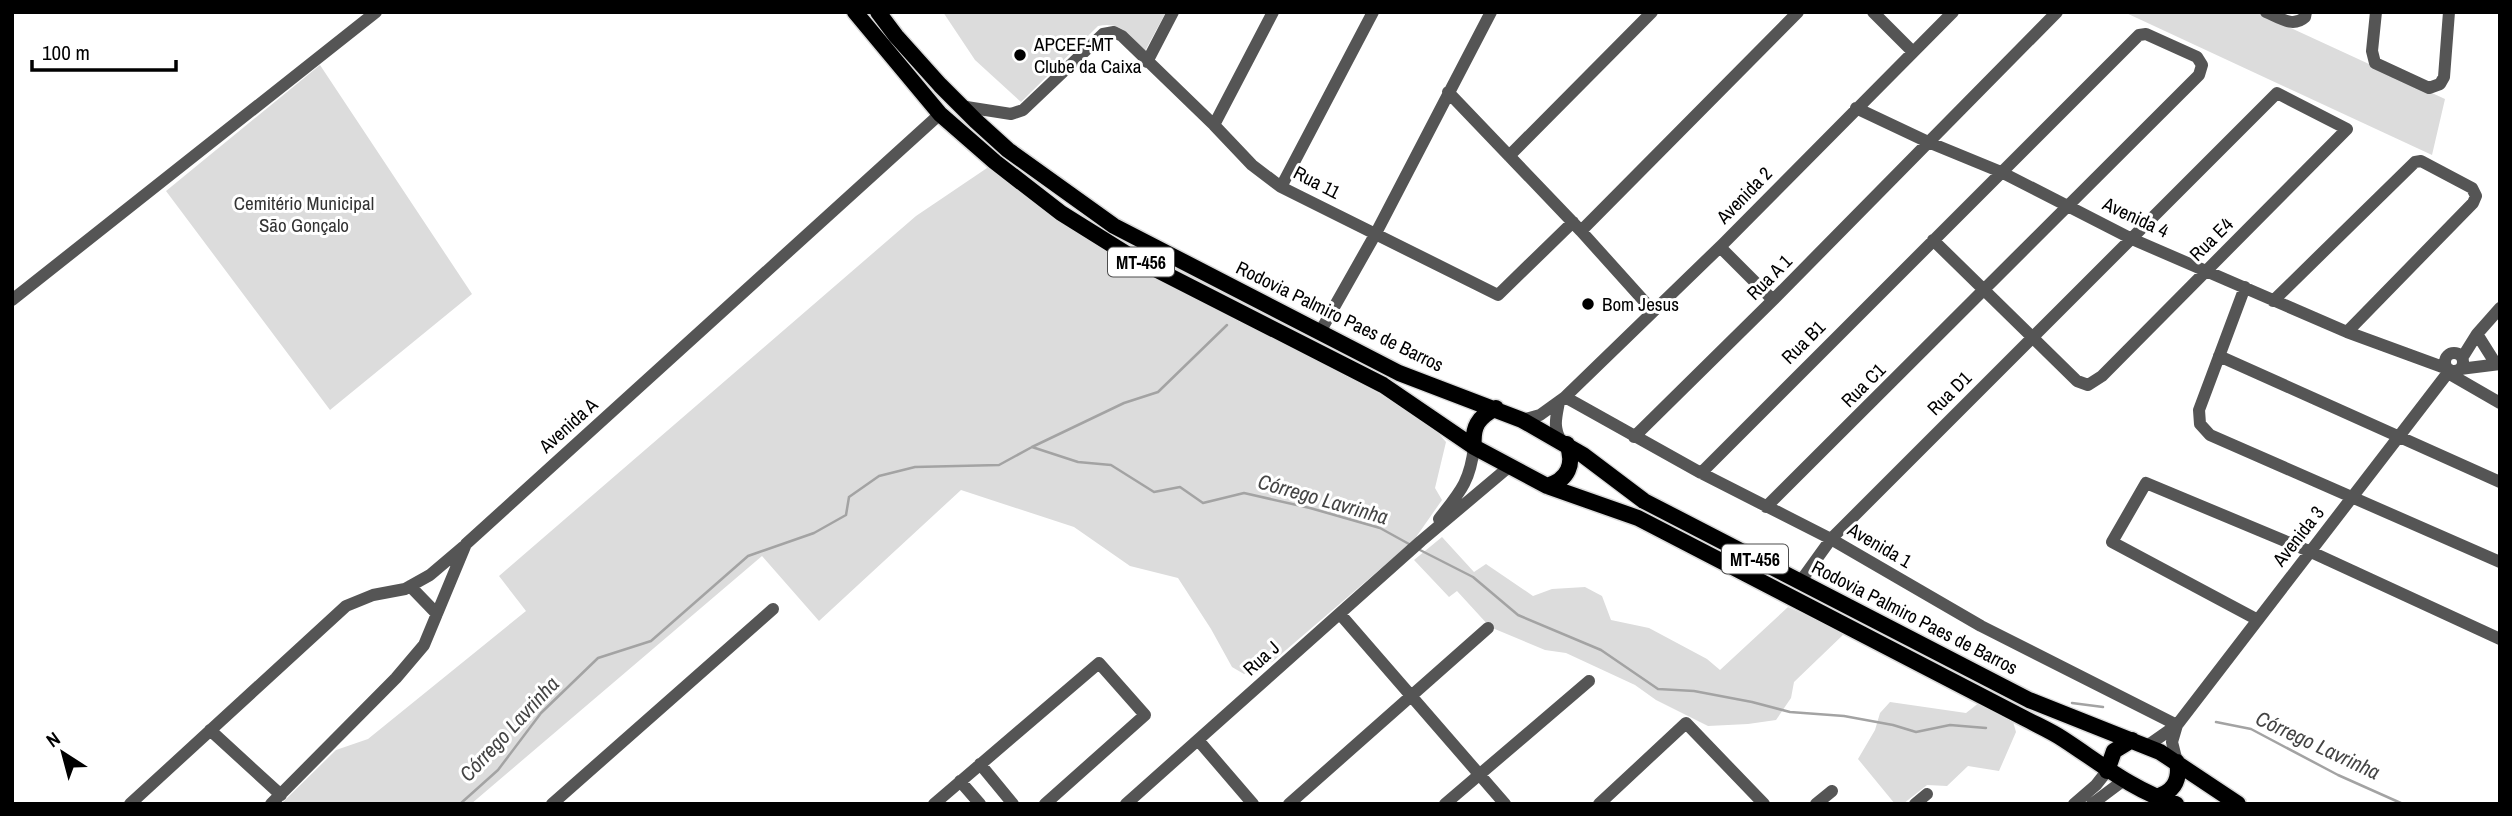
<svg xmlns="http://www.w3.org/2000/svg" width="2512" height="816" viewBox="0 0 2512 816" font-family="'Archivo Narrow',sans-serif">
	<rect width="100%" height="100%" fill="#fff"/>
	<path fill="#dcdcdc" d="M 943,12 L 1166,12 L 1145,51 C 1130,36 1122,21 1098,26 L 1021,102 L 975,60 Z
		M 2124,12 L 2256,12 L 2445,99 L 2432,155 Z
		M 320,65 L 472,294 L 330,410 L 166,191 Z
		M 990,166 L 1117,257 L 1378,393 L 1433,427 L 1446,442 L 1435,488 L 1442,500 L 1414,540 L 1272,662 L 1244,674 L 1232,667 L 1211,629 L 1178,578 L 1130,566 L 1074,527 L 961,490 L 819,621 L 762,556 L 471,804 L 281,804 L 336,750 L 368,739 L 526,611 L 499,576 L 916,216 Z
		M 1442,537 L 1474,572 L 1486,564 L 1533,596 L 1552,589 L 1585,587 L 1602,596 L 1611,620 L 1649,628 L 1707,659 L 1720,670 L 1788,607 L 1845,633 L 1794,682 L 1791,698 L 1776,720 L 1748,724 L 1708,726 L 1656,700 L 1635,685 L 1566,653 L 1545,650 L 1490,627 L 1457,591 L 1449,597 L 1414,560 Z
		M 1890,702 L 1966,713 L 1980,702 L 2012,718 L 2016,732 L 1999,771 L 1968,766 L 1947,786 L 1927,785 L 1903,804 L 1895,804 L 1858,759 L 1875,730 L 1880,713 Z"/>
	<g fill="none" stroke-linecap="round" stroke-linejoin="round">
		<path stroke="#a3a3a3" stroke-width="2.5" d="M 1032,447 L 1124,403 L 1158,392 L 1227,325
			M 1418,549 L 1473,577 L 1518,615 L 1601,650 L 1658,689 L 1694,691 L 1752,702 L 1790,712 L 1844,716 L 1893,725 L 1916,732 L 1950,725 L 1986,728
			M 2072,703 L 2103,707
			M 2216,722 L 2251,729 L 2338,775 L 2403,804
			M 460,804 L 498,770 L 541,713 L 598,658 L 651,641 L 748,556 L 814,533 L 846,515 L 849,497 L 879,476 L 915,467 L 999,465 L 1032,447 L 1078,462 L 1111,465 L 1154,492 L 1180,487 L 1203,503 L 1244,493 L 1310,508 L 1380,528 L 1409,544"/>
		<g stroke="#dbdbdb" stroke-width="19">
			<path id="major" d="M 855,12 L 940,114 L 995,162 L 1061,213 L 1130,256 L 1383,385 L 1474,447 L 1547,486 L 1638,518 L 2024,718 C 2037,725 2051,731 2063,739 C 2100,763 2132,790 2176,804
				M 878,12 L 896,36 L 940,85 L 976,121 L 1008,150 L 1114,226 L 1399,373 L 1522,420 L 1583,455 L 1644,501 L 2029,700 L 2160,752 L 2238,804
				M 1474,447 C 1472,427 1478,417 1496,408
				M 1547,486 C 1568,480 1575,464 1567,444
				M 2107,771 L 2114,751 L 2132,740
				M 2154,797 C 2172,794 2181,781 2177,762"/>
		</g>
		<path stroke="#555" stroke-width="12" d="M 1873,12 L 1913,52
			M 2266,12 C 2280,18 2293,28 2305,17 L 2306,12
			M 2376,12 L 2372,51 L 2375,63 L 2429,88 L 2440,84 L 2444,77 L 2449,12
			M 1147,62 L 1173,12
			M 1448,92 L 1581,231 L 1653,311
			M 960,106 L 1011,114 L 1023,110 L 1103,34 L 1114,32 L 1122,36 L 1214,125 L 1252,165 L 1281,187 L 1498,295 L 1573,222
			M 1856,108 L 1928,142 L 2001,172 L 2132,239 L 2347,332 L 2448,369
			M 1214,125 L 1273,12
			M 1509,156 L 1652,12
			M 1281,187 L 1373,12
			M 1581,231 L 1798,12
			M 1720,247 L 1773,300
			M 2245,287 L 2199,410 L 2200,424 L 2210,435 L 2500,562
			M 12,300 L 376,12
			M 2273,301 L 2415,162 L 2421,161 L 2472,188 L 2476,196 L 2473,203 L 2347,332
			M 1320,332 L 1376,233 L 1491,12
			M 2477,334 L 2494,361
			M2445 362a9 9 0 1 1 18 0a9 9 0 1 1-18 0Z
			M 2219,356 L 2500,482
			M 2462,358 L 2477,334 L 2500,308
			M 2460,369 L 2500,364
			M 2448,373 L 2500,403
			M 1565,397 L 1701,473 L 1831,539 L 1981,626 L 2177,725
			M 1559,402 C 1556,418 1553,427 1561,441
			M 1522,420 L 1540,415 L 1565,397 L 1723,244 L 1953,12
			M 1634,437 L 1773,300 L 2057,12
			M 1701,473 L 2139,35 L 2146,34 L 2197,57 L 2202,65 L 2199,75 L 1766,507
			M 1439,519 C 1460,492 1470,482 1474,447
			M 1800,582 L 1831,539 L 2277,93 L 2347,129 L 2102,376 L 2088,385 L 2077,381 L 1933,240
			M 410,586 L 437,614
			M 1340,614 L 1505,804
			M 2258,620 L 2112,542 L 2146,483 L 2309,551 L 2500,639
			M 210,730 L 281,795
			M 1198,740 L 1253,804
			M 2147,746 L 2177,725 L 2450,370
			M 2177,762 L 2172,742 L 2177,725
			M 980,764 L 1013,804
			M 960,781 L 980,804
			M 130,804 L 346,606 L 373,595 L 405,589 L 430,575 L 463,547
			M 271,804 L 396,678 L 424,645 L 466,544 L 940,114
			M 552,804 L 773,609
			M 934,804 L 1099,663 L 1145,715 L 1045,804
			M 1126,804 L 1421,541 L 1510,466
			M 1289,804 L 1488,628
			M 1445,804 L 1589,681
			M 1599,804 L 1686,723 L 1764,804
			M 1816,804 L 1832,791
			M 1915,804 L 1927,794
			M 2074,804 L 2096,785 L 2107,771
			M 2092,804 L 2124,780"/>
		<use href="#major" stroke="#000" stroke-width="16"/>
	</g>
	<g fill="#000" stroke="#fff" stroke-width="2.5">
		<circle cx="1020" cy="55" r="7"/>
		<circle cx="1588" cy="304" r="7"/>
	</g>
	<g text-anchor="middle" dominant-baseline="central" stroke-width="6" stroke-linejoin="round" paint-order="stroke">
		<g fill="#fff" stroke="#4c4c4c" stroke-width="2">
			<rect x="1108" y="247.5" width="66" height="29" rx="5"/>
			<rect x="1722" y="544.5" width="66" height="29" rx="5"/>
		</g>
		<g font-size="18" font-weight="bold" fill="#000">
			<text x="1141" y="262">MT-456</text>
			<text x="1755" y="559">MT-456</text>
		</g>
		<g font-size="19" fill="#000" stroke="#fff" text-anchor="start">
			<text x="1034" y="44">APCEF-MT<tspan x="1034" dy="22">Clube da Caixa</tspan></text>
			<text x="1602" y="304">Bom Jesus</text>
		</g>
		<g font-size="19" fill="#000" stroke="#fff">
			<text transform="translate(1317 182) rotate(27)">Rua 11</text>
			<text transform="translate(1744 195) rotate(-46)">Avenida 2</text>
			<text transform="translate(2136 217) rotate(25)">Avenida 4</text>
			<text transform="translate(2211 239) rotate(-45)">Rua E4</text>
			<text transform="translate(1769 277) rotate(-45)">Rua A 1</text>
			<text transform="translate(1340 316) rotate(26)">Rodovia Palmiro Paes de Barros</text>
			<text transform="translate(1803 342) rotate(-45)">Rua B1</text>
			<text transform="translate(1863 385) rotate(-45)">Rua C1</text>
			<text transform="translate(1949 393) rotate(-45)">Rua D1</text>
			<text transform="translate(568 425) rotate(-42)">Avenida A</text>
			<text transform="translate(2298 536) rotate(-52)">Avenida 3</text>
			<text transform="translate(1880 545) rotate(30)">Avenida 1</text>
			<text transform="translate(1915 617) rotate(27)">Rodovia Palmiro Paes de Barros</text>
			<text transform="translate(1261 658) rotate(-42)">Rua J</text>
		</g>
		<g font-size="19" fill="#333" stroke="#fff">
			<text x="304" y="203">Cemitério Municipal<tspan x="304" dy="22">São Gonçalo</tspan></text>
		</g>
		<g font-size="21" font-style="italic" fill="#444" stroke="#fff">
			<text transform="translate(1323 499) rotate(16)">Córrego Lavrinha</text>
			<text transform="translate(509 729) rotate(-47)">Córrego Lavrinha</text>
			<text transform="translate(2318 745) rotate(25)">Córrego Lavrinha</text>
		</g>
	</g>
	<rect width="2512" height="816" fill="none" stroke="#000000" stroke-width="28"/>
	<g transform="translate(63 753) rotate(324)" stroke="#ffffff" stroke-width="5" paint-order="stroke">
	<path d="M0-5L12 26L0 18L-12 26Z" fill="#000000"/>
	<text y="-10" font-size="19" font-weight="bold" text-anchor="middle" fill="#000000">N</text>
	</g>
	<path d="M32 60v10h144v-10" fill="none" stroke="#000000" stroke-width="3.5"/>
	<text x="42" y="60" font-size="21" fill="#000000" stroke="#ffffff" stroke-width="5" paint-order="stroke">100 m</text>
</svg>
